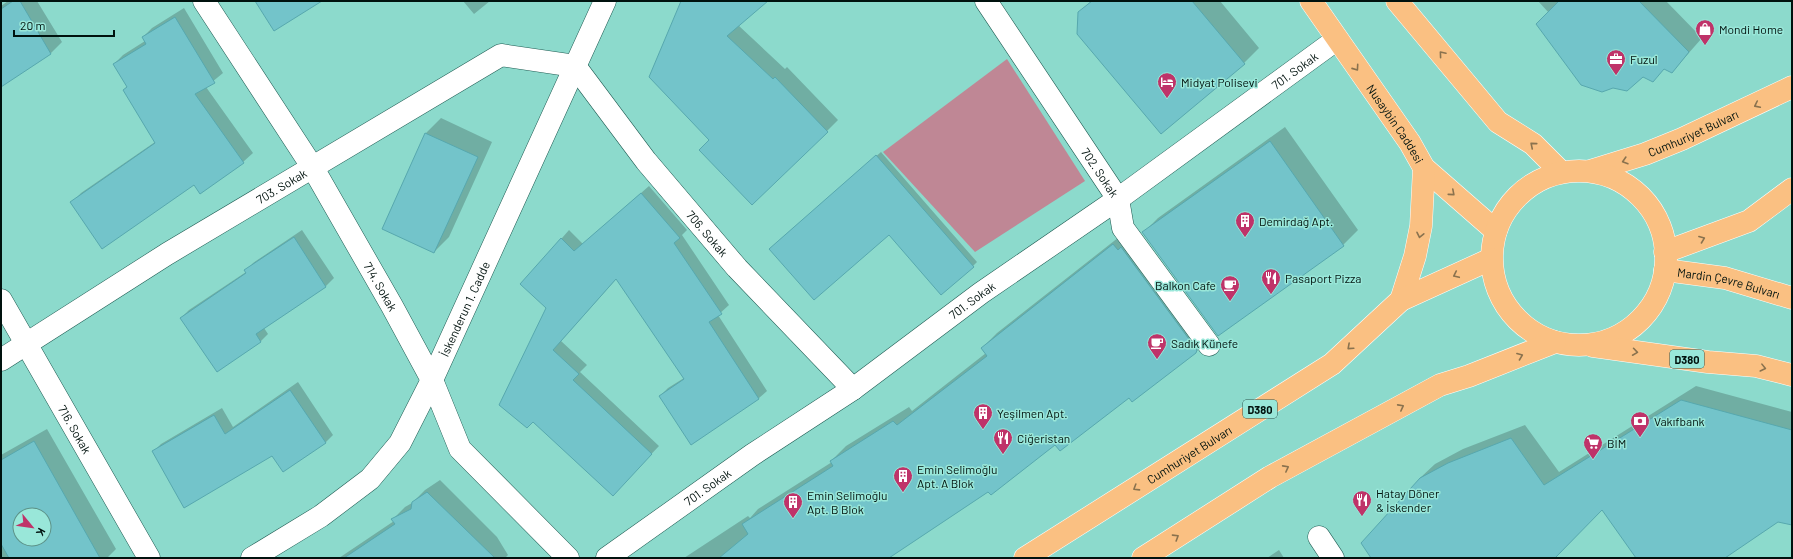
<svg xmlns="http://www.w3.org/2000/svg" width="1793" height="559" viewBox="0 0 1793 559" font-family="Barlow,sans-serif">
	<rect width="100%" height="100%" fill="#8cdacc"/>
	<path fill="#bf8795" d="M 1007,59 L 1085,181 L 975,252 L 883,152 Z"/>
	<path fill="#0003" fill-rule="evenodd" d="M 8,1 L 37,1 L 62,42 L 51,53 L 1,86 L 1,6 Z
		M 463,1 L 490,1 L 474,14 Z
		M 682,1 L 766,1 L 738,25 L 785,69 L 787,67 L 838,120 L 827,131 L 710,140 Z
		M 1091,1 L 1220,1 L 1259,48 L 1244,63 L 1161,133 L 1079,13 Z
		M 1538,1 L 1666,1 L 1702,38 L 1672,72 L 1549,13 Z
		M 184,8 L 223,73 L 206,87 L 253,153 L 243,162 L 194,184 L 72,203 L 81,193 L 155,142 L 124,90 L 127,86 L 114,64 L 123,55 L 145,41 L 143,37 L 152,28 Z
		M 441,118 L 492,142 L 449,237 L 434,252 L 383,228 L 426,133 Z
		M 1285,127 L 1358,230 L 1343,245 L 1143,233 L 1158,218 Z
		M 881,152 L 977,262 L 973,266 L 889,233 L 774,245 Z
		M 649,186 L 687,230 L 682,235 L 729,305 L 718,315 L 767,391 L 759,398 L 691,443 L 660,396 L 668,388 L 684,378 L 617,278 L 561,341 L 587,365 L 580,372 L 659,446 L 620,487 L 533,421 L 547,308 L 522,284 L 569,230 L 583,244 Z
		M 302,230 L 334,278 L 326,286 L 264,328 L 268,334 L 260,342 L 181,318 L 189,310 L 246,272 L 253,263 Z
		M 1128,230 L 1211,337 L 1196,352 L 1055,443 L 887,558 L 684,558 L 748,516 L 750,518 L 758,509 L 832,462 L 831,461 L 846,446 L 909,407 L 912,411 L 986,353 L 982,348 L 997,333 Z
		M 298,382 L 333,435 L 325,443 L 153,452 L 161,444 L 222,408 L 233,427 Z
		M 1696,386 L 1792,412 L 1792,524 L 1778,520 L 1723,558 L 1637,558 L 1602,508 L 1553,558 L 1372,558 L 1420,478 L 1435,464 L 1463,449 L 1525,425 L 1559,472 Z
		M 47,429 L 116,549 L 107,558 L 1,558 L 1,546 L 3,545 L 1,542 L 1,455 ZM 20,515 L 44,515 L 44,539 L 20,539 Z
		M 440,480 L 497,537 L 508,555 L 505,558 L 339,558 L 394,521 L 393,519 L 405,507 L 412,503 L 425,490 Z
		M 1279,550 L 1284,558 L 1267,558 Z"/>
	<path fill="#73c4ca" stroke="#57a8ae" fill-rule="evenodd" d="M 13,1 L 20,1 L 51,54 L 1,87 L 1,9 Z
		M 255,1 L 322,1 L 274,31 Z
		M 681,1 L 768,1 L 727,36 L 773,79 L 775,77 L 828,132 L 752,205 L 699,150 L 709,140 L 649,77 Z
		M 1092,1 L 1192,1 L 1245,64 L 1161,134 L 1077,34 L 1078,12 Z
		M 1559,1 L 1639,1 L 1689,52 L 1672,73 L 1664,69 L 1653,82 L 1643,77 L 1627,91 L 1613,88 L 1602,92 L 1581,85 L 1536,24 Z
		M 175,17 L 215,83 L 195,94 L 244,163 L 200,194 L 194,185 L 102,249 L 70,202 L 155,143 L 123,90 L 127,87 L 113,64 L 146,44 L 142,37 Z
		M 425,133 L 478,157 L 434,253 L 382,229 Z
		M 1270,141 L 1344,246 L 1218,336 L 1142,232 Z
		M 876,155 L 974,267 L 941,295 L 889,235 L 814,300 L 769,249 Z
		M 641,193 L 680,238 L 674,243 L 722,314 L 709,322 L 759,399 L 691,445 L 659,396 L 684,379 L 616,279 L 553,350 L 579,374 L 573,380 L 652,454 L 613,496 L 533,422 L 527,428 L 499,405 L 546,308 L 520,284 L 561,238 L 574,251 Z
		M 294,237 L 326,287 L 256,334 L 261,342 L 217,372 L 180,318 L 246,273 L 244,270 Z
		M 1113,244 L 1118,250 L 1121,247 L 1197,350 L 1196,353 L 1132,402 L 1129,398 L 1060,451 L 1055,445 L 991,495 L 988,492 L 889,558 L 719,558 L 748,534 L 742,524 L 833,466 L 830,461 L 893,421 L 897,425 L 987,356 L 981,348 Z
		M 290,390 L 326,443 L 283,472 L 272,456 L 184,508 L 152,451 L 214,415 L 225,434 Z
		M 1681,400 L 1792,430 L 1792,525 L 1778,522 L 1725,558 L 1636,558 L 1602,510 L 1555,558 L 1371,558 L 1361,543 L 1420,478 L 1448,463 L 1511,438 L 1544,485 Z
		M 34,441 L 100,558 L 9,558 L 1,544 L 1,460 ZM 20,515 L 44,515 L 44,539 L 20,539 Z
		M 427,492 L 495,558 L 344,558 L 395,524 L 391,519 L 411,509 L 412,502 Z"/>
	<g fill="none" stroke-linecap="round" stroke-linejoin="round">
		<g stroke="#1f5c53" stroke-width="23">
			<g id="minor">
				<path id="s1" d="M 204,1 L 313,168 L 392,306 L 432,380 L 460,449 L 568,558"/>
				<path id="s2" d="M 986,1 L 1118,199 L 1123,228 L 1209,345"/>
				<path id="s3" d="M 1,300 L 149,558"/>
				<path id="s4" d="M 1,360 L 167,254 L 501,55 L 575,66 L 646,161 L 737,268 L 853,389"/>
				<path d="M 1319,537 L 1333,558"/>
				<path id="s5" d="M 252,558 L 321,516 L 370,479 L 400,443 L 432,380 L 605,1"/>
				<path id="s6" d="M 607,558 L 752,455 L 853,389 L 981,293 L 1118,199 L 1336,40"/>
			</g>
		</g>
		<g stroke="#fff" stroke-width="23">
			<g id="major">
				<path id="s7" d="M 1311,1 L 1410,143 L 1424,168 L 1496,231"/>
				<path d="M 1397,1 L 1498,122 L 1533,144 L 1561,172"/>
				<path id="s8" d="M 1590,171 L 1645,154 L 1682,139 L 1792,87"/>
				<circle cx="1579" cy="258" r="87"/>
				<path d="M 1665,252 L 1749,221 L 1792,189"/>
				<path id="s9" d="M 1665,270 L 1725,278 L 1792,298"/>
				<path d="M 1401,300 L 1415,256 L 1421,226 L 1424,168"/>
				<path d="M 1593,346 L 1708,362 L 1756,366 L 1792,375"/>
				<path id="s10" d="M 1025,558 L 1332,364 L 1401,300 L 1491,259"/>
				<path d="M 1143,558 L 1270,477 L 1440,385 L 1469,376 L 1555,342"/>
			</g>
		</g>
		<use href="#minor" stroke="#fff" stroke-width="22"/>
		<use href="#major" stroke="#fac082" stroke-width="22"/>
	</g>
	<defs><path id="oneway-chevron" d="M-2-3.5L2.5 0L-2 3.5" fill="none" stroke-width="1.6" stroke-linecap="round" stroke-linejoin="round"/></defs>
	<g stroke="#8a724e">
		<use href="#oneway-chevron" transform="translate(1442 54) rotate(-130)"/>
		<use href="#oneway-chevron" transform="translate(1356 68) rotate(55)"/>
		<use href="#oneway-chevron" transform="translate(1757 105) rotate(154)"/>
		<use href="#oneway-chevron" transform="translate(1533 145) rotate(-140)"/>
		<use href="#oneway-chevron" transform="translate(1625 161) rotate(163)"/>
		<use href="#oneway-chevron" transform="translate(1452 193) rotate(41)"/>
		<use href="#oneway-chevron" transform="translate(1420 235) rotate(102)"/>
		<use href="#oneway-chevron" transform="translate(1702 239) rotate(-21)"/>
		<use href="#oneway-chevron" transform="translate(1456 275) rotate(155)"/>
		<use href="#oneway-chevron" transform="translate(1350 347) rotate(138)"/>
		<use href="#oneway-chevron" transform="translate(1635 352) rotate(8)"/>
		<use href="#oneway-chevron" transform="translate(1520 356) rotate(-21)"/>
		<use href="#oneway-chevron" transform="translate(1763 368) rotate(14)"/>
		<use href="#oneway-chevron" transform="translate(1401 407) rotate(-28)"/>
		<use href="#oneway-chevron" transform="translate(1286 468) rotate(-28)"/>
		<use href="#oneway-chevron" transform="translate(1136 488) rotate(148)"/>
		<use href="#oneway-chevron" transform="translate(1176 537) rotate(-32)"/>
	</g>
	<defs>
		<g id="shop-pin" transform="scale(1)"><path d="M0 17L-7.5 6A9.5 9.5 0 1 1 7.5 6Z" fill="#bf3369" stroke="#99e7d9"/><path d="M-5-2.5h2.3a2.7 3.5 0 0 1 5.4 0H5L5.5 6h-11ZM-1.5-2.5h3a1.5 2.3 0 0 0-3 0Z" fill="#fff"/></g>
		<g id="office-pin" transform="scale(1)"><path d="M0 17L-7.5 6A9.5 9.5 0 1 1 7.5 6Z" fill="#bf3369" stroke="#99e7d9"/><path d="M-6-3h4V-5.5h4V-3h4V5H-6ZM-1-4.5V-3h2v-1.5ZM-6 0V1H6V0Z" fill="#fff"/></g>
		<g id="hotel-pin" transform="scale(1)"><path d="M0 17L-7.5 6A9.5 9.5 0 1 1 7.5 6Z" fill="#bf3369" stroke="#99e7d9"/><path d="M-6-4.5h1.5V1H6V5H4.5V3h-9V5H-6ZM-4 0a1.8 1.8 0 1 1 3.6 0ZM.5 0V-2.5h3Q6-2.5 6 0Z" fill="#fff"/></g>
		<g id="building-pin" transform="scale(1)"><path d="M0 17L-7.5 6A9.5 9.5 0 1 1 7.5 6Z" fill="#bf3369" stroke="#99e7d9"/><path d="M-4-6H4V6H1V3H-1V6H-4ZM-2.5-4.3h1.7v1.8h-1.7ZM.8-4.3h1.7v1.8H.8ZM-2.5-1h1.7V.8h-1.7ZM.8-1h1.7V.8H.8Z" fill="#fff"/></g>
		<g id="restaurant-pin" transform="scale(1)"><path d="M0 17L-7.5 6A9.5 9.5 0 1 1 7.5 6Z" fill="#bf3369" stroke="#99e7d9"/><path d="M-5-6h1v4h1v-4h1v4h1v-4h1v5L-1.5 .5V6h-2V.5L-5-1ZM5-6V6H3V1.5H1.5Q1.5-4 5-6Z" fill="#fff"/></g>
		<g id="cafe-pin" transform="scale(1)"><path d="M0 17L-7.5 6A9.5 9.5 0 1 1 7.5 6Z" fill="#bf3369" stroke="#99e7d9"/><path d="M-5.5-4.5H6V0H3Q3 3.5 0 3.5H-2.5Q-5.5 3.5-5.5 0ZM3-3.2v2h1.7v-2ZM-6 4.5H4V6H-6Z" fill="#fff"/></g>
		<g id="bank-pin" transform="scale(1)"><path d="M0 17L-7.5 6A9.5 9.5 0 1 1 7.5 6Z" fill="#bf3369" stroke="#99e7d9"/><path d="M-6-4H6V4H-6ZM0-2.3a2.3 2.3 0 1 0 0 4.6a2.3 2.3 0 1 0 0-4.6Z" fill="#fff"/></g>
		<g id="supermarket-pin" transform="scale(1)"><path d="M0 17L-7.5 6A9.5 9.5 0 1 1 7.5 6Z" fill="#bf3369" stroke="#99e7d9"/><path d="M-6-5.5h2.5l.6 2H6L4.5 2H-2.5L-4.4-4H-6ZM-1.5 3.2a1.3 1.3 0 1 0 .1 0ZM3 3.2a1.3 1.3 0 1 0 .1 0Z" fill="#fff"/></g>
	</defs>
	<g fill-rule="evenodd">
		<use href="#shop-pin" x="1705" y="29"/>
		<use href="#office-pin" x="1616" y="59"/>
		<use href="#hotel-pin" x="1167" y="82"/>
		<use href="#building-pin" x="1245" y="221"/>
		<use href="#restaurant-pin" x="1271" y="278"/>
		<use href="#cafe-pin" x="1230" y="285"/>
		<use href="#cafe-pin" x="1157" y="343"/>
		<use href="#building-pin" x="983" y="413"/>
		<use href="#bank-pin" x="1640" y="421"/>
		<use href="#restaurant-pin" x="1003" y="438"/>
		<use href="#supermarket-pin" x="1593" y="443"/>
		<use href="#building-pin" x="903" y="476"/>
		<use href="#restaurant-pin" x="1362" y="500"/>
		<use href="#building-pin" x="793" y="502"/>
	</g>
	<g text-anchor="middle" dominant-baseline="central" stroke-width="3" stroke-linejoin="round" paint-order="stroke">
		<g fill="#99e7d9" stroke="#2e524b" stroke-width="1">
			<rect x="1670" y="350" width="34" height="18" rx="3"/>
			<rect x="1243" y="400" width="34" height="18" rx="3"/>
		</g>
		<g font-size="11" font-weight="bold" fill="#00120e">
			<text x="1687" y="359">D380</text>
			<text x="1260" y="409">D380</text>
		</g>
		<g font-size="12" fill="#00120e" stroke="#99e7d9" text-anchor="start">
			<text x="1719" y="29">Mondi Home</text>
			<text x="1630" y="59">Fuzul</text>
			<text x="1181" y="82">Midyat Polisevi</text>
			<text x="1259" y="221">Demirdağ Apt.</text>
			<text x="1285" y="278">Pasaport Pizza</text>
			<text x="1216" y="285" text-anchor="end">Balkon Cafe</text>
			<text x="1171" y="343">Sadık Künefe</text>
			<text x="997" y="413">Yeşilmen Apt.</text>
			<text x="1654" y="421">Vakıfbank</text>
			<text x="1017" y="438">Ciğeristan</text>
			<text x="1607" y="443">BİM</text>
			<text x="917" y="469">Emin Selimoğlu<tspan x="917" dy="14">Apt. A Blok</tspan></text>
			<text x="1376" y="493">Hatay Döner<tspan x="1376" dy="14">&amp; İskender</tspan></text>
			<text x="807" y="495">Emin Selimoğlu<tspan x="807" dy="14">Apt. B Blok</tspan></text>
		</g>
		<g font-size="12" fill="#00120e" stroke="#99e7d9">
			<text stroke="none"><textPath href="#s6" startOffset="843">701. Sokak</textPath></text>
			<text stroke="none"><textPath href="#s7" startOffset="149">Nusaybin Caddesi</textPath></text>
			<text stroke="none"><textPath href="#s8" startOffset="110">Cumhuriyet Bulvarı</textPath></text>
			<text stroke="none"><textPath href="#s2" startOffset="206">702. Sokak</textPath></text>
			<text stroke="none"><textPath href="#s4" startOffset="330">703. Sokak</textPath></text>
			<text stroke="none"><textPath href="#s4" startOffset="874">706. Sokak</textPath></text>
			<text stroke="none"><textPath href="#s9" startOffset="65">Mardin Çevre Bulvarı</textPath></text>
			<text stroke="none"><textPath href="#s1" startOffset="336">714. Sokak</textPath></text>
			<text stroke="none"><textPath href="#s6" startOffset="447">701. Sokak</textPath></text>
			<text stroke="none"><textPath href="#s5" startOffset="338">İskenderun 1. Cadde</textPath></text>
			<text stroke="none"><textPath href="#s3" startOffset="149">716. Sokak</textPath></text>
			<text stroke="none"><textPath href="#s10" startOffset="194">Cumhuriyet Bulvarı</textPath></text>
			<text stroke="none"><textPath href="#s6" startOffset="123">701. Sokak</textPath></text>
		</g>
	</g>
	<rect width="1793" height="559" fill="none" stroke="#00120e" stroke-width="4"/>
	<g transform="translate(32 527) rotate(119)"><circle r="19" fill="#99e7d9" stroke="#5c9288"/>
	<path d="M0-3L7 15L0 10L-7 15Z" fill="#bf3369"/>
	<text y="-6" font-size="11" font-weight="bold" text-anchor="middle" fill="#00120e">K</text>
	</g>
	<path d="M14 30v6h100v-6" fill="none" stroke="#00120e" stroke-width="2"/>
	<text x="20" y="30" font-size="12" fill="#00120e" stroke="#99e7d9" stroke-width="3" paint-order="stroke">20 m</text>
</svg>
